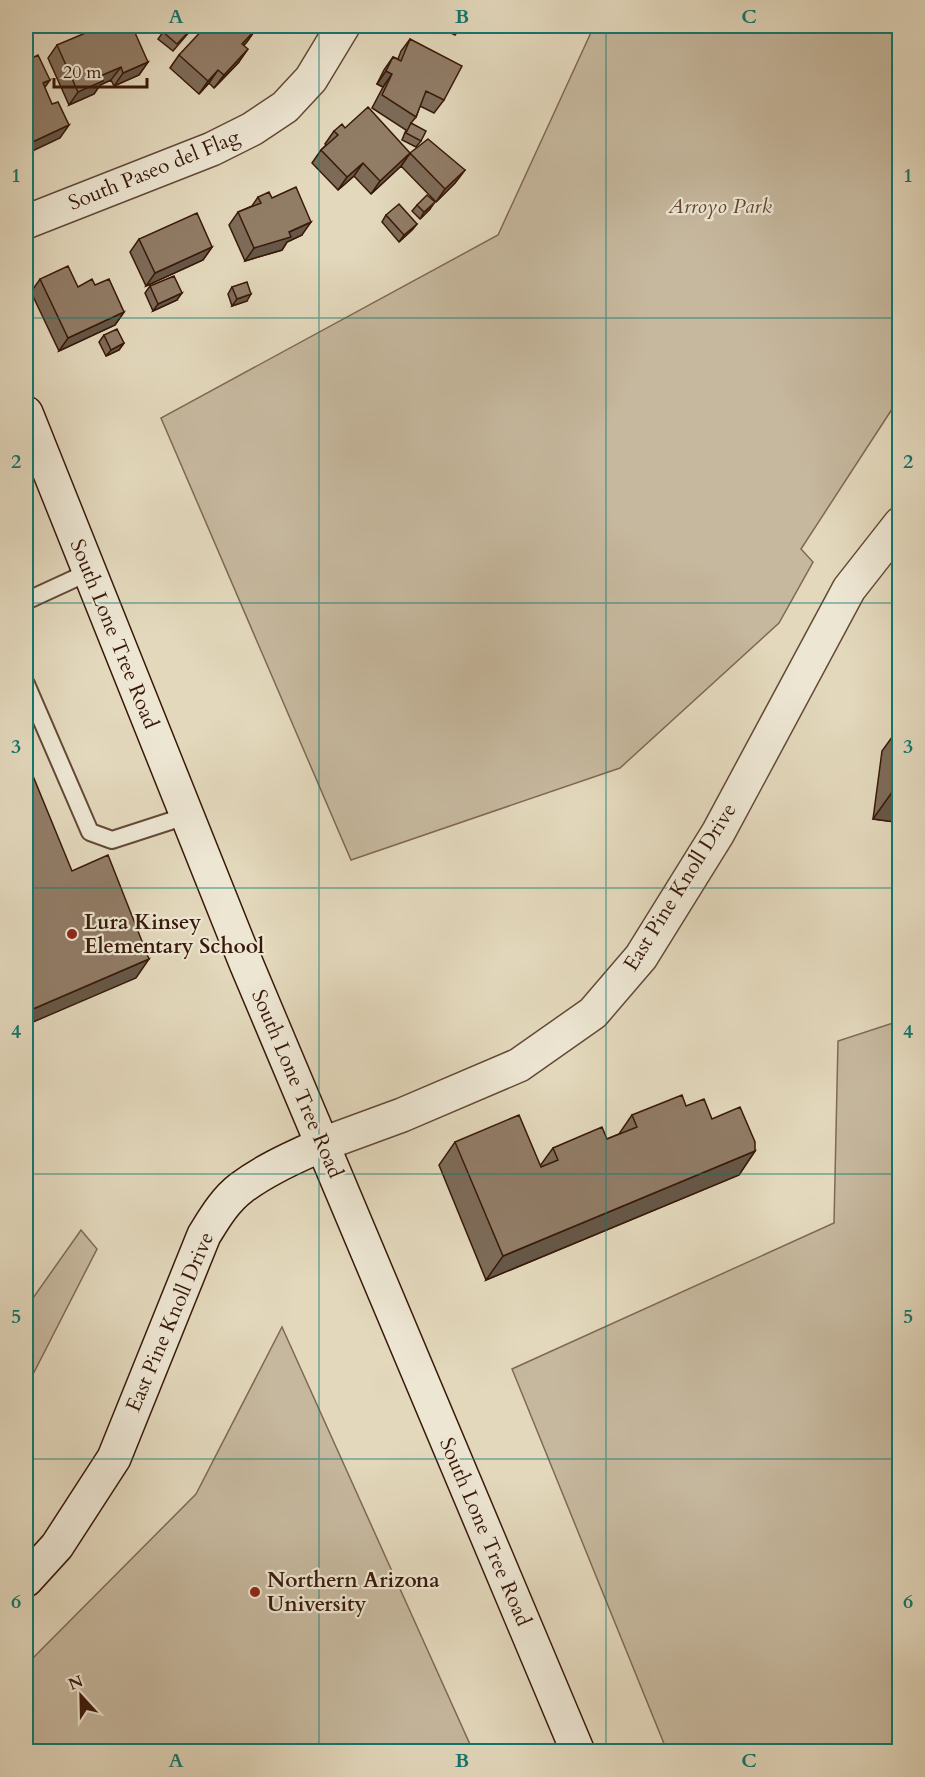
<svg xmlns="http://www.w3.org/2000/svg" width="925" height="1777" viewBox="0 0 925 1777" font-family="Cardo,serif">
	<rect width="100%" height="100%" fill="#e3d8bc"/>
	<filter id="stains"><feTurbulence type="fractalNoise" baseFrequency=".00333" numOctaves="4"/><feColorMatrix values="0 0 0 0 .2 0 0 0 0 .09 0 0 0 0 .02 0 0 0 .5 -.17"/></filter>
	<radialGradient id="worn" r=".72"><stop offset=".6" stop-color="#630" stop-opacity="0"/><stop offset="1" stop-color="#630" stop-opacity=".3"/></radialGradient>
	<path fill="#c6b89e" stroke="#806854" stroke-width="1.5" d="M 594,26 L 899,26 L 899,402 L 896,403 L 801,549 L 813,562 L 779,623 L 620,768 L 351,860 L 161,418 L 498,235 Z
		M 899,1021 L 899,1751 L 667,1751 L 512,1369 L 834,1223 L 838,1041 Z
		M 81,1230 L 97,1249 L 26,1388 L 26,1308 Z
		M 282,1327 L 473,1751 L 26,1751 L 26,1665 L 196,1494 Z"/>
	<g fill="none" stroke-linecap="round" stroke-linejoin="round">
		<g stroke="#644936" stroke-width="20">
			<path id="lane" d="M 26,601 L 89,572
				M 26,684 L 90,832 L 112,840 L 186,816"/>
		</g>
		<g stroke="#644936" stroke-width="36">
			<path id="street" d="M 26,222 L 212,149 L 252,129 L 285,107 L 311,79 L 343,26
				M 323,1144 L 402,1115 L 519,1065 L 593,1013 L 641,957 L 718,833 L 849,589 L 900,524"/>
		</g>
		<g stroke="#391909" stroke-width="36">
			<path id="secondary" d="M 26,413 L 246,963 L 578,1752
				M 26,1580 L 57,1546 L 114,1458 L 204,1235 C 214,1219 225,1200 241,1188 C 266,1169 295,1157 323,1144"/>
		</g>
		<use href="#lane" stroke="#ede6d3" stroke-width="16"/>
		<use href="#street" stroke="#ede6d3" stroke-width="33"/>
		<use href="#secondary" stroke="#ede6d3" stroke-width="33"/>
	</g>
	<path fill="#7d6b58" stroke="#391909" stroke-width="1.5" d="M 437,26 L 462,26 L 455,35 Z
		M 256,29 L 244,45 L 239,62 L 214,88 L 209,83 L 199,94 L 170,68 L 179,55 Z
		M 191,30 L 173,51 L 158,39 L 163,32 Z
		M 410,39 L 444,100 L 434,113 L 420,106 L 416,117 L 411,123 L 421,141 L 416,147 L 402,140 L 406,130 L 372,108 L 383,87 L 377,84 L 384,70 L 393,57 L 398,59 L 401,51 Z
		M 57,45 L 148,62 L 139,75 L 114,86 L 111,80 L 100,85 L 94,94 L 69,105 L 48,58 Z
		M 345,128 L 401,166 L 371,194 L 354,176 L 338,190 L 312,163 L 321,150 L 326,145 L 325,144 L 334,131 Z
		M 410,153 L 465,170 L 455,183 L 436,202 L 401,166 Z
		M 258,197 L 272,198 L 302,235 L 287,242 L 282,250 L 245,261 L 229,225 L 238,212 L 252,206 Z
		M 417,205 L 430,209 L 420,219 L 412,211 Z
		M 386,215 L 417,224 L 412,230 L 399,242 L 382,222 Z
		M 139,239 L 212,247 L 203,260 L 146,286 L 130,252 Z
		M 40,279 L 78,287 L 95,285 L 124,312 L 115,325 L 59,351 L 31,292 Z
		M 150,286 L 177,300 L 153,311 L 145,293 Z
		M 232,287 L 247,301 L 232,306 L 228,294 Z
		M 104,335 L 124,343 L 119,350 L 106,356 L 99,342 Z
		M 900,726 L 900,833 L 894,833 L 895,822 L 873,819 L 882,751 Z
		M 686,1106 L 712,1119 L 755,1151 L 739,1175 L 486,1280 L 439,1165 L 455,1142 L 540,1166 L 553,1148 L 607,1139 L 619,1134 L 632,1115 Z"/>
	<path fill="#665747" stroke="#391909" stroke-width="1.5" d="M 256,29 L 247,42 L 233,57 L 242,44 Z
		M 248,49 L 239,62 L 214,88 L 224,75 Z
		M 148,62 L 139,75 L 114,86 L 123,73 Z
		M 121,67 L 111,80 L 100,85 L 94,94 L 69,105 L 78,92 L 100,76 Z
		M 218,70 L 209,83 L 199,94 L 208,81 Z
		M 386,71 L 392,74 L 383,87 L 377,84 Z
		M 50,80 L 41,93 L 43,83 Z
		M 69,125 L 60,138 L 26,154 L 26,145 Z
		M 410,153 L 401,166 L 371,194 L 380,181 Z
		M 363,163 L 354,176 L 338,190 L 347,177 Z
		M 465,170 L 455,183 L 436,202 L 445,189 Z
		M 435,202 L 430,209 L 420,219 L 424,212 Z
		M 311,222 L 302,235 L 287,242 L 282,250 L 245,261 L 254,248 Z
		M 417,224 L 412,230 L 399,242 L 404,235 Z
		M 212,247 L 203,260 L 146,286 L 155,273 Z
		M 182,293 L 177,300 L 153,311 L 158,304 Z
		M 251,294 L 247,301 L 232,306 L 237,299 Z
		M 124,312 L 115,325 L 59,351 L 68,338 Z
		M 124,343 L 119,350 L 106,356 L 111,350 Z
		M 895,788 L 900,788 L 900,816 L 895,822 L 873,819 Z
		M 900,824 L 900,833 L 894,833 Z
		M 149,959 L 136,978 L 26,1025 L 26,1012 Z
		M 755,1151 L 739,1175 L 486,1280 L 503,1256 Z"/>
	<path fill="#917c66" stroke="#391909" stroke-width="1.5" d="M 102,26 L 132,26 L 148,62 L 123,73 L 121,67 L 100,76 L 103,81 L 78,92 L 57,45 Z
		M 169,26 L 194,26 L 177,44 L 163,32 Z
		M 206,26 L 253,26 L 256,29 L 242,44 L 248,49 L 224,75 L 218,70 L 208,81 L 179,55 Z
		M 410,39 L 462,66 L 444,100 L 426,91 L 416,117 L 382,95 L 392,74 L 386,71 L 393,57 L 401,61 Z
		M 38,55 L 50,80 L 43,83 L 52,104 L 58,102 L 69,125 L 26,145 L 26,61 Z
		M 368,107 L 410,153 L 380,181 L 363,163 L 347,177 L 321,150 L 338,135 L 334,131 L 342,124 L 345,128 Z
		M 411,123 L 426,131 L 421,141 L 406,133 Z
		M 428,139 L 465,170 L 445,189 L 410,153 Z
		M 296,187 L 311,222 L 289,232 L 291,237 L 254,248 L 238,212 L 261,203 L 258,197 L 269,192 L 272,198 Z
		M 427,195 L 435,202 L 424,212 L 417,205 Z
		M 399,204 L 417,224 L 404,235 L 386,215 Z
		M 197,213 L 212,247 L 155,273 L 139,239 Z
		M 68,266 L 78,287 L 92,279 L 95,285 L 109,279 L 124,312 L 68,338 L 40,279 Z
		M 174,276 L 182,293 L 158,304 L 150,286 Z
		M 247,282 L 251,294 L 237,299 L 232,287 Z
		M 117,329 L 124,343 L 111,350 L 104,335 Z
		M 900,755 L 900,788 L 895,788 Z
		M 26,759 L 72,871 L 108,855 L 149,959 L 26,1012 Z
		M 682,1095 L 686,1106 L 704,1099 L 712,1119 L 740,1107 L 755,1142 L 755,1151 L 503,1256 L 455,1142 L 519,1115 L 541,1167 L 558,1160 L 553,1148 L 602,1127 L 607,1139 L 637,1127 L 632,1115 Z"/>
	<path fill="none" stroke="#0f766e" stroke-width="1.5" stroke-opacity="0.55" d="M 319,26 L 319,1752M 606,26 L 606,1752M 26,318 L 900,318M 26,603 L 900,603M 26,888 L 900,888M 26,1174 L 900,1174M 26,1459 L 900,1459"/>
	<g fill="#8f2418" stroke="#ede6d3" stroke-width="2">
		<circle cx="72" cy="934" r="6"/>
		<circle cx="255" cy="1592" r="6"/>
	</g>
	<g text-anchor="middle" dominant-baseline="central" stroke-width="4.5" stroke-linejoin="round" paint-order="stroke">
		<g font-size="21" fill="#391909" stroke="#ede6d3">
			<text transform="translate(154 170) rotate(-22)">South Paseo del Flag</text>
			<text transform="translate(114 634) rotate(68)">South Lone Tree Road</text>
			<text transform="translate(680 887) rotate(-58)">East Pine Knoll Drive</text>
			<text transform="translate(297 1084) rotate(67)">South Lone Tree Road</text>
			<text transform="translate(170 1322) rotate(-67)">East Pine Knoll Drive</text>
			<text transform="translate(485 1532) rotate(67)">South Lone Tree Road</text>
		</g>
		<g font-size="21" font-style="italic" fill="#634936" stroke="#ede6d3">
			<text x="720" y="206">Arroyo Park</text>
		</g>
		<g font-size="21" font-weight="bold" fill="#391909" stroke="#ede6d3" text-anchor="start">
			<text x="84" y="922">Lura Kinsey<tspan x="84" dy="24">Elementary School</tspan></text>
			<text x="267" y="1580">Northern Arizona<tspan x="267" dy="24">University</tspan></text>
		</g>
	</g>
	<rect width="925" height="1777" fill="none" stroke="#e3d8bc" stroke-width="66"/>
	<g transform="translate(81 1696) rotate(338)" stroke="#ede6d3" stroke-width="4.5" paint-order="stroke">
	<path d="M0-4.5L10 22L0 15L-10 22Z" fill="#391909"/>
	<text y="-9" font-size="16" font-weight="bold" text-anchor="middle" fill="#391909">N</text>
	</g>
	<path d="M54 78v9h93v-9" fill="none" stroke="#391909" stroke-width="3"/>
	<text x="63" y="78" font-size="18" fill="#391909" stroke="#ede6d3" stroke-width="4.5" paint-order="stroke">20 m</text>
	<rect x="33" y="33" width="859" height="1711" fill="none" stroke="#0f766e" stroke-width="2"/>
	<g font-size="20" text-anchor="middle" font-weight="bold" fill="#0f766e">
		<text x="176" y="23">A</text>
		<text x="462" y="23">B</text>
		<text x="749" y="23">C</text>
		<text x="16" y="182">1</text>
		<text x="908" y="182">1</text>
		<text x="16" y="468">2</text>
		<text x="908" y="468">2</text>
		<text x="16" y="753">3</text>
		<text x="908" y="753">3</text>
		<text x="16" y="1038">4</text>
		<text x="908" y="1038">4</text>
		<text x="16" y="1323">5</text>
		<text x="908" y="1323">5</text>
		<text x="16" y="1608">6</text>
		<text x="908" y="1608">6</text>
		<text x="176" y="1767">A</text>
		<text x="462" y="1767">B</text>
		<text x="749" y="1767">C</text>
	</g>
	<rect width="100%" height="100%" filter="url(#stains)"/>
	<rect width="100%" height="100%" fill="url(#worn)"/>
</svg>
